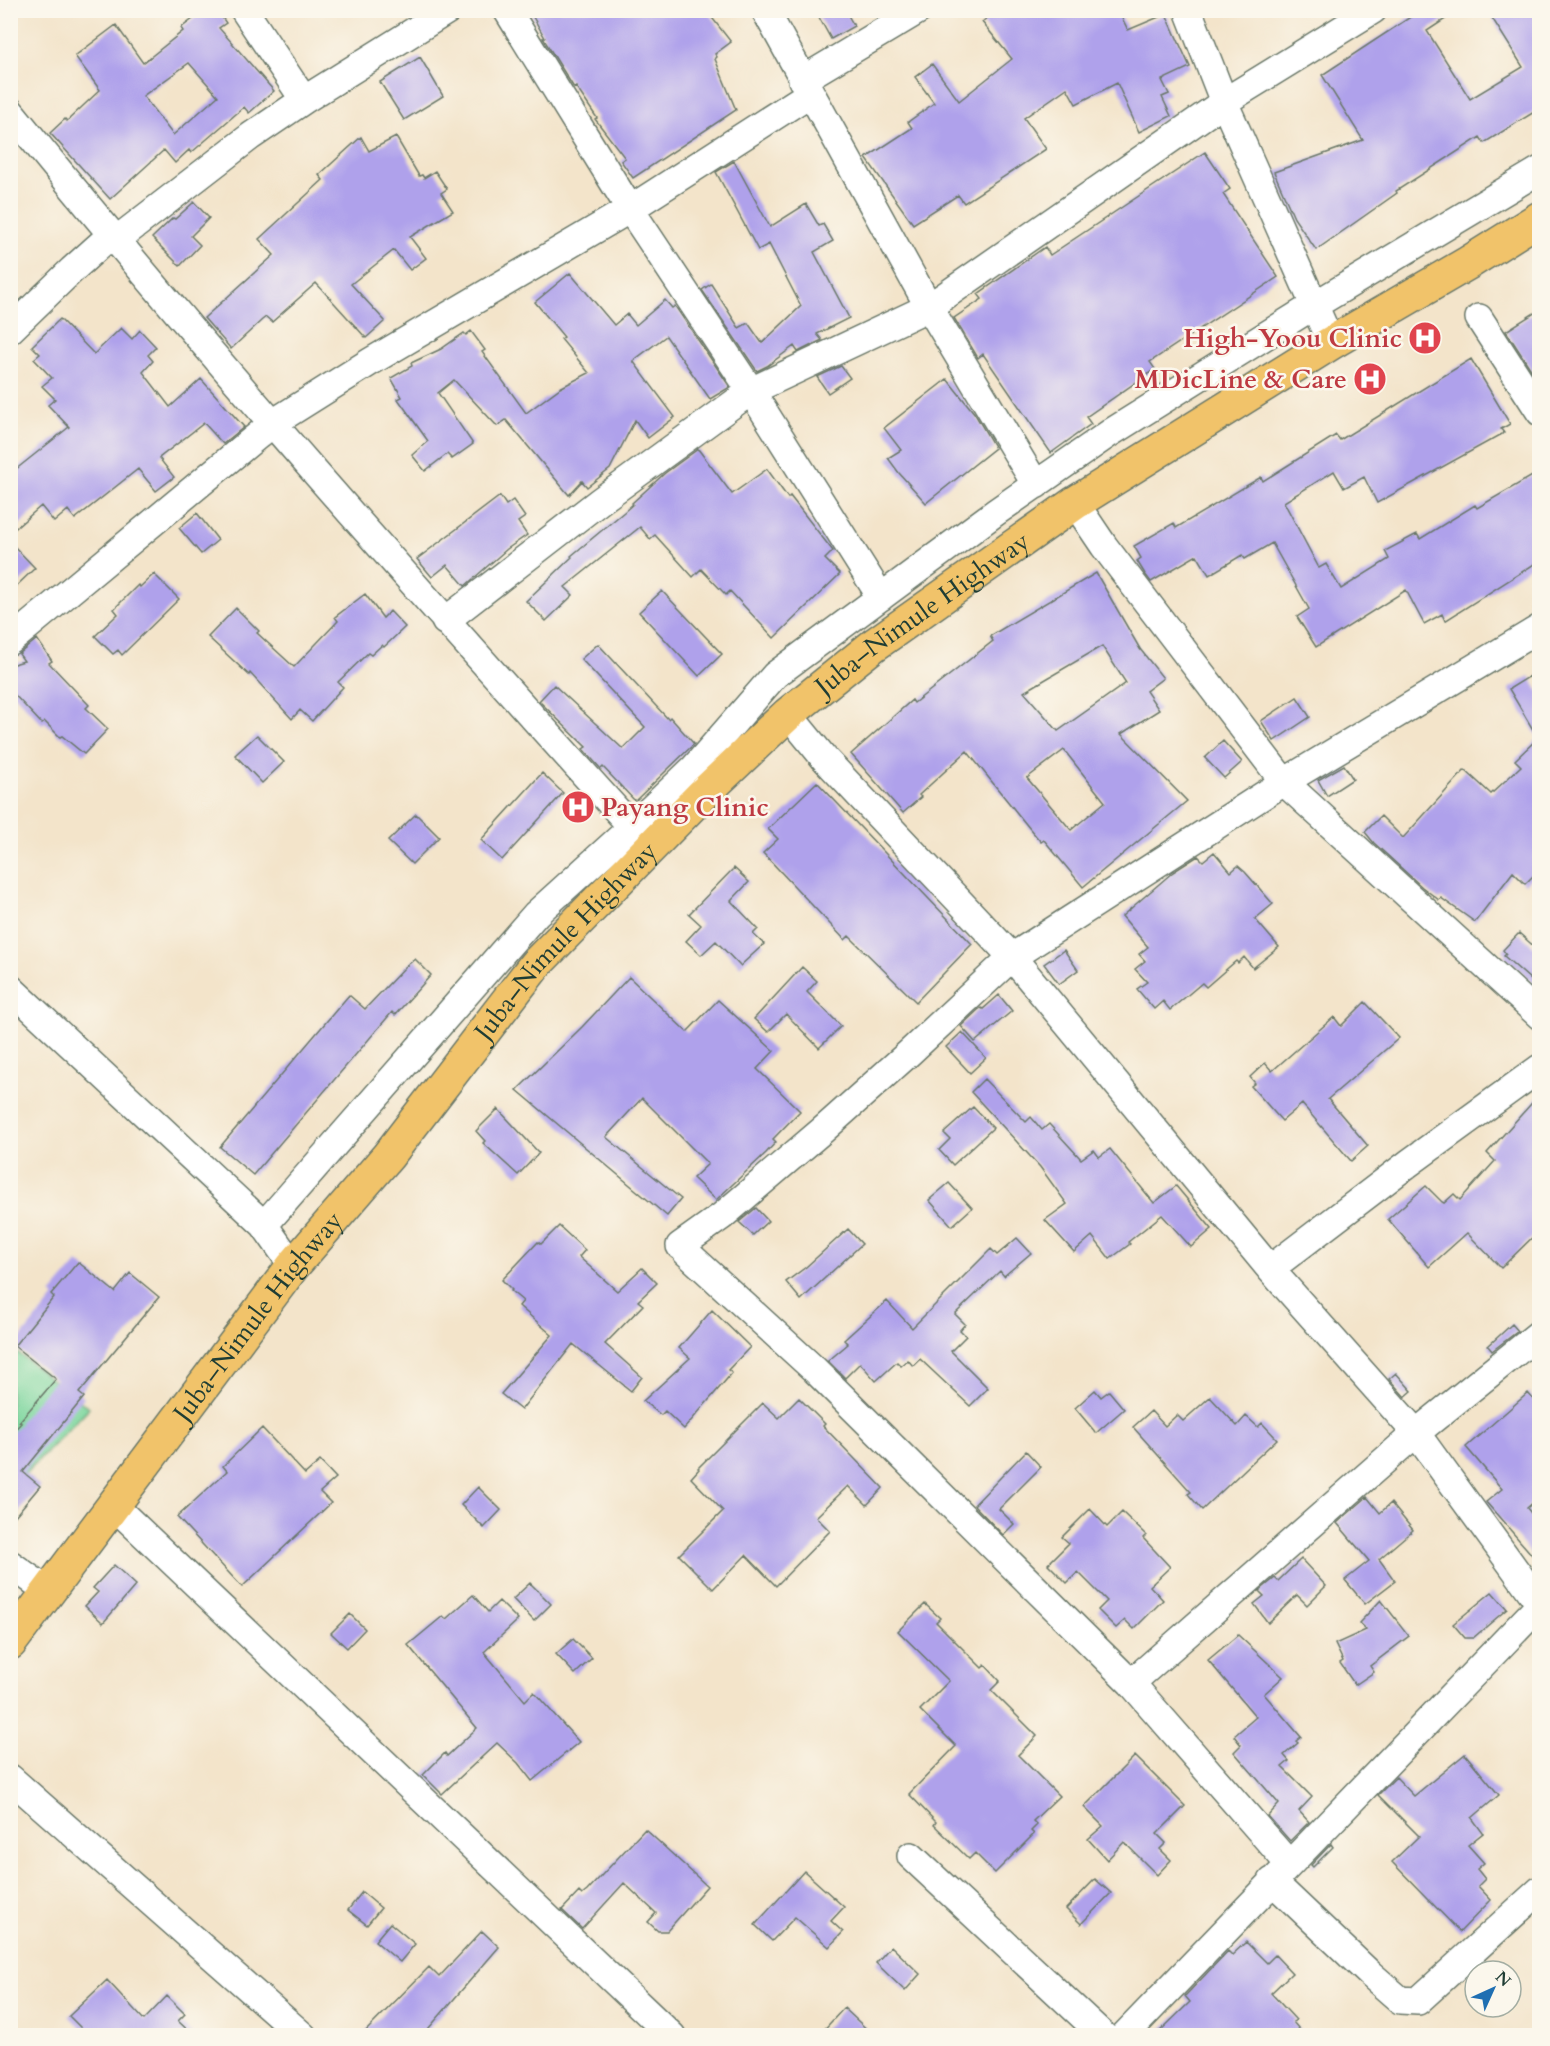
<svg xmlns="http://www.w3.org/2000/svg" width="1550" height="2046" viewBox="0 0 1550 2046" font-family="Cardo,serif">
	<rect width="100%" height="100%" fill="#fbf7ec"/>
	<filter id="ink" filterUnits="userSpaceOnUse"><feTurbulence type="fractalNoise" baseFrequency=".0167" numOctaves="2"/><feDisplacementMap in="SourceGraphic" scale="12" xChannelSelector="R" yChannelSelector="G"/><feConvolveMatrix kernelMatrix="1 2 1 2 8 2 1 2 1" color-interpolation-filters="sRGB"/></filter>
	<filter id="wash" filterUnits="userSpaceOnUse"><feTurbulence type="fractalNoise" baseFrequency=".008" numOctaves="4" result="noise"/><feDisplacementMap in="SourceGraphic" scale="24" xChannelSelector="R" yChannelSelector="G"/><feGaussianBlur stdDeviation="1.35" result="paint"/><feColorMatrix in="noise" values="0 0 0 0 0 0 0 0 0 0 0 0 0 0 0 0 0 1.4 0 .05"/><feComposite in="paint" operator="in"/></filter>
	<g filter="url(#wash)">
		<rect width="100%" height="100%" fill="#f3e4ca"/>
		<path fill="#7cd69d" stroke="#4e8a68" stroke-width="1.5" d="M 10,1347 L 89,1408 L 11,1488 L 10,1488 Z"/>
		<g id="blocks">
			<path fill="#afa1eb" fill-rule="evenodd" d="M 205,10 L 217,10 L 226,23 L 219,28 L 274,91 L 249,113 L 244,107 L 191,153 L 189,150 L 175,163 L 164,150 L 110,199 L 50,133 L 65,119 L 67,121 L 100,90 L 75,56 L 116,25 L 143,63 L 183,31 L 181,28 ZM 189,63 L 218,96 L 173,135 L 143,96 Z
				M 529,10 L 706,10 L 731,42 L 715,54 L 717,57 L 715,59 L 736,110 L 633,178 L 621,161 L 625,158 L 595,119 L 597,118 L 576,87 L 574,88 L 543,38 L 545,38 Z
				M 815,10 L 845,10 L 854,26 L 831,39 Z
				M 997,10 L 1118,10 L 1128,30 L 1166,14 L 1190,67 L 1162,80 L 1169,94 L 1162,97 L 1171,116 L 1139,132 L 1117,83 L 1076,104 L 1067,88 L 1024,118 L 1046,149 L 964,203 L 958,195 L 913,224 L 866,158 L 912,128 L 908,122 L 934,103 L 915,77 L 932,64 L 959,101 L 1012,59 L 982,22 Z
				M 1421,10 L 1459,10 L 1427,31 L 1470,99 L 1523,67 L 1487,10 L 1539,10 L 1539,109 L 1484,143 L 1480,137 L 1396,191 L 1397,193 L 1316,250 L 1294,218 L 1274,172 L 1363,140 L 1322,75 Z
				M 420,57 L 443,96 L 404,120 L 380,82 Z
				M 361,137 L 369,151 L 396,137 L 419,176 L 422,175 L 424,178 L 435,171 L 447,189 L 441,193 L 453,211 L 410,237 L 426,258 L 410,270 L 394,250 L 351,284 L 385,321 L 366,338 L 316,283 L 272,322 L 266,317 L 262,320 L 231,349 L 204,318 L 274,255 L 259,239 L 323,180 L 319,175 Z
				M 1205,152 L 1230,189 L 1223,194 L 1278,277 L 1150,362 L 1155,369 L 1086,417 L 1091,424 L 1051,453 L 983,354 L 978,358 L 954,318 L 982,299 L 978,294 L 1045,247 L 1050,255 Z
				M 734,161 L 770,227 L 806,204 L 819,226 L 823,224 L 833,241 L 814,252 L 849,318 L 817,334 L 822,340 L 798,352 L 794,346 L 767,366 L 757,371 L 702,290 L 711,284 L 739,328 L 748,323 L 762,343 L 801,306 L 769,244 L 758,250 L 716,172 Z
				M 194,202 L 209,218 L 191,236 L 200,245 L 180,266 L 152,238 L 173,218 L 175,219 Z
				M 570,273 L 614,325 L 627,314 L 636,325 L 665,300 L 672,308 L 675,306 L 730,387 L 710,399 L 666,336 L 633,361 L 675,417 L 648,438 L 635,420 L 610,469 L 587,487 L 582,481 L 569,495 L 506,420 L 497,426 L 454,380 L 438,393 L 473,444 L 452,459 L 447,454 L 425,471 L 412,455 L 428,441 L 398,399 L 402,397 L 391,378 L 412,366 L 411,363 L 441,349 L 464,333 L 466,335 L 471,331 L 485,350 L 482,352 L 526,413 L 560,388 L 589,373 L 561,339 L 564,337 L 535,302 Z
				M 1539,310 L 1539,382 L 1506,331 Z
				M 60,319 L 94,354 L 121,328 L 132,339 L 140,330 L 156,347 L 148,355 L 153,361 L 143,372 L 170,407 L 201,379 L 244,427 L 223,444 L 204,423 L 159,458 L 174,477 L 156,491 L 138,469 L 75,519 L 68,510 L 54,522 L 41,506 L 10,533 L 10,474 L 69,427 L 48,405 L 55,399 L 42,386 L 52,378 L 34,359 L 40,354 L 32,346 Z
				M 1471,359 L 1510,424 L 1501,429 L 1504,433 L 1377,503 L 1364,477 L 1344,488 L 1334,471 L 1284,502 L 1319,568 L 1326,564 L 1341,589 L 1389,559 L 1385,551 L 1417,534 L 1420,539 L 1475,505 L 1477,508 L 1539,472 L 1539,561 L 1445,621 L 1442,614 L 1424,624 L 1406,590 L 1316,647 L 1297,617 L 1309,609 L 1272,543 L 1245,559 L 1242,555 L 1209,575 L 1197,555 L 1151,582 L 1145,574 L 1137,561 L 1141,558 L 1134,546 L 1174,523 L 1176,528 L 1261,477 L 1263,481 L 1336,435 L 1340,440 Z
				M 841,366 L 850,378 L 828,393 L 817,377 Z
				M 947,379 L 975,414 L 995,448 L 926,503 L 899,473 L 888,458 L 901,450 L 884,428 Z
				M 698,449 L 732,494 L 767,469 L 788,498 L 790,496 L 833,551 L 825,559 L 840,574 L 774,638 L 730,591 L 726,595 L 701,569 L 693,577 L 655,535 L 650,539 L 640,527 L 565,587 L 573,595 L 546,621 L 526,601 L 572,557 L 571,556 L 624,512 L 633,504 L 632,503 L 665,473 Z
				M 500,496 L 506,505 L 513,500 L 525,517 L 518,522 L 527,535 L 507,549 L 465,586 L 447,565 L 432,577 L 417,559 Z
				M 197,513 L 218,540 L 201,554 L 179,528 Z
				M 10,542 L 35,568 L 10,592 Z
				M 1096,573 L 1140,649 L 1163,678 L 1146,691 L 1159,710 L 1121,734 L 1187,801 L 1083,887 L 1044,840 L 1041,842 L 1030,829 L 967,751 L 919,795 L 921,797 L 903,813 L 851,754 L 912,700 L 914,703 L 993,641 L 990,636 ZM 1102,646 L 1126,683 L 1058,731 L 1024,692 ZM 1064,750 L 1105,802 L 1071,830 L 1027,778 Z
				M 154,574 L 179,599 L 122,655 L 118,650 L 113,654 L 95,636 L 118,614 L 114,609 L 138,585 L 140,587 Z
				M 662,591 L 722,654 L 699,676 L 639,612 Z
				M 365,594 L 383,618 L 390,611 L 405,627 L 384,647 L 382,645 L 371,655 L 368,653 L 338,682 L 343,687 L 312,721 L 300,710 L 292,719 L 250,673 L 249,675 L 208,637 L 236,608 L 259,631 L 257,633 L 294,667 L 338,621 L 335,617 Z
				M 37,639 L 52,661 L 49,663 L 89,705 L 86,708 L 108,729 L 84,754 L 62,736 L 60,737 L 45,722 L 42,724 L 10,690 L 10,665 L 24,661 L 19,654 Z
				M 598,644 L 668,719 L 670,717 L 694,744 L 635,801 L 603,767 L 601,769 L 583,749 L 586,747 L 539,701 L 554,685 L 623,749 L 645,727 L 581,659 Z
				M 1530,676 L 1539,692 L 1539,870 L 1525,884 L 1513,872 L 1475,922 L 1441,898 L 1439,900 L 1422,887 L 1374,843 L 1365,832 L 1381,816 L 1403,838 L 1465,770 L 1491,794 L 1521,766 L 1515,760 L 1538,738 L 1509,689 Z
				M 1297,697 L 1310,717 L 1274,741 L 1261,721 Z
				M 257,735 L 284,762 L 262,783 L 235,755 Z
				M 1223,741 L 1242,762 L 1224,778 L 1205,758 Z
				M 1344,765 L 1353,779 L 1327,796 L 1318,780 Z
				M 542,773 L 563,793 L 502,860 L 481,840 Z
				M 817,782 L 972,944 L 916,1002 L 849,936 L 845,940 L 763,853 L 778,839 L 768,829 Z
				M 416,814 L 439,837 L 412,864 L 388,841 Z
				M 1214,852 L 1231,872 L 1238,866 L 1245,872 L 1273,904 L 1255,919 L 1279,947 L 1253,968 L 1244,957 L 1238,963 L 1236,961 L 1206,987 L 1202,983 L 1170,1010 L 1163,1001 L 1154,1009 L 1137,989 L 1147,982 L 1135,969 L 1145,961 L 1139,954 L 1148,947 L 1122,916 L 1173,872 L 1198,856 L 1203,861 Z
				M 734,868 L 749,882 L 731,901 L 758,929 L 753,934 L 764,944 L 740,966 L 716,941 L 701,955 L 686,941 L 701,925 L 689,914 Z
				M 1519,933 L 1539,951 L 1539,987 L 1504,956 L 1506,954 L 1503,950 Z
				M 1064,950 L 1078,970 L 1059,984 L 1044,964 Z
				M 415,959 L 431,975 L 395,1015 L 392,1012 L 253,1175 L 220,1147 L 349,995 L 365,1009 L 405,967 Z
				M 802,967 L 817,981 L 807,992 L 841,1026 L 819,1048 L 786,1014 L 768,1032 L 754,1019 Z
				M 629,977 L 687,1032 L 718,1000 L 774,1051 L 757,1069 L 800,1111 L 773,1139 L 776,1142 L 766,1153 L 716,1200 L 693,1178 L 708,1164 L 642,1098 L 606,1137 L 681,1199 L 667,1216 L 517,1090 L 582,1027 Z
				M 999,995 L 1012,1011 L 975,1042 L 961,1026 L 978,1010 L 981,1008 L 983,1009 Z
				M 1365,1002 L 1399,1038 L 1328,1099 L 1368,1146 L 1351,1161 L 1302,1104 L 1282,1121 L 1251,1086 L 1255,1083 L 1250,1077 L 1265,1063 L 1272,1071 L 1334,1017 L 1341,1026 Z
				M 962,1032 L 986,1058 L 970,1073 L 946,1047 Z
				M 984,1079 L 1026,1122 L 1031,1117 L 1042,1130 L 1049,1124 L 1081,1159 L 1094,1150 L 1099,1157 L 1110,1149 L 1154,1203 L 1176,1186 L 1212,1229 L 1191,1247 L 1162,1215 L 1128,1242 L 1130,1244 L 1110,1259 L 1092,1236 L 1074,1252 L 1045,1220 L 1067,1204 L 1040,1167 L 971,1092 Z
				M 1539,1095 L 1539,1231 L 1501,1268 L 1467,1233 L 1429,1267 L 1388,1219 L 1426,1186 L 1442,1202 L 1444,1203 L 1454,1194 L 1460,1200 L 1495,1161 L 1487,1153 Z
				M 973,1107 L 993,1128 L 953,1165 L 939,1150 L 950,1139 L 944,1133 Z
				M 498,1109 L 539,1153 L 518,1175 L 483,1143 L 485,1141 L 476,1131 Z
				M 949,1183 L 972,1208 L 952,1226 L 929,1200 Z
				M 756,1208 L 768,1221 L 753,1235 L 739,1222 Z
				M 559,1226 L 585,1250 L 579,1257 L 617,1291 L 642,1268 L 657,1283 L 638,1301 L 643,1305 L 605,1344 L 642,1377 L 631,1391 L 573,1344 L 521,1410 L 501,1394 L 552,1335 L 519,1306 L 523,1301 L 511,1291 L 512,1290 L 502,1280 L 538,1242 L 541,1244 Z
				M 848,1229 L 862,1244 L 801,1300 L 786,1282 L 806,1267 Z
				M 1017,1238 L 1031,1253 L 1004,1276 L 1000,1271 L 955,1314 L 965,1324 L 960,1330 L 966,1336 L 951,1351 L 988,1388 L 970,1406 L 920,1359 L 913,1366 L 908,1360 L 901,1366 L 897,1362 L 876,1381 L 860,1363 L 845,1378 L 828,1361 L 848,1344 L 844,1340 L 887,1301 L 912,1328 L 991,1249 L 997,1255 Z
				M 78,1262 L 115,1292 L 130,1273 L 159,1297 L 79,1393 L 84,1397 L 23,1472 L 40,1486 L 10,1522 L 10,1435 L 21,1423 L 19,1422 L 56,1379 L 14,1346 L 54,1297 L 51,1294 Z
				M 712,1310 L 750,1347 L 728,1370 L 732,1373 L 684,1429 L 665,1411 L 661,1415 L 643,1401 L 690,1358 L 679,1348 Z
				M 1512,1324 L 1518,1331 L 1492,1351 L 1488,1346 Z
				M 1396,1373 L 1412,1391 L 1405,1397 L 1389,1379 Z
				M 1095,1390 L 1101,1397 L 1109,1391 L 1124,1409 L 1096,1433 L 1075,1408 Z
				M 1528,1393 L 1539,1406 L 1539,1497 L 1527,1508 L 1539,1523 L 1539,1563 L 1486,1502 L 1502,1489 L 1466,1447 Z
				M 1210,1397 L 1237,1426 L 1246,1416 L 1258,1427 L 1262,1423 L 1277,1439 L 1202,1510 L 1188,1494 L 1191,1492 L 1133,1427 L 1151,1411 L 1165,1426 L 1177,1415 L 1183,1421 Z
				M 799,1398 L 825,1424 L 823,1426 L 883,1488 L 867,1505 L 848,1486 L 816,1517 L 830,1531 L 776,1586 L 746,1555 L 713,1589 L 679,1555 L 723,1511 L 691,1478 L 699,1469 L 698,1468 L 763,1403 L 779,1418 Z
				M 262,1428 L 305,1474 L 320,1461 L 336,1478 L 320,1492 L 331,1503 L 242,1587 L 177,1517 L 227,1471 L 223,1466 Z
				M 1026,1451 L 1041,1467 L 999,1509 L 1014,1524 L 1003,1535 L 974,1505 Z
				M 478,1487 L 501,1510 L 484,1528 L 461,1505 Z
				M 1367,1497 L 1380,1513 L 1391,1503 L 1413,1530 L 1379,1559 L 1395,1581 L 1365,1604 L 1345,1580 L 1369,1561 L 1337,1523 Z
				M 1090,1509 L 1107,1527 L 1122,1512 L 1146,1535 L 1143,1538 L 1170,1567 L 1150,1586 L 1163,1600 L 1134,1629 L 1125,1620 L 1116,1628 L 1098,1610 L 1107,1601 L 1078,1572 L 1067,1583 L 1048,1564 L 1069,1543 L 1062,1537 Z
				M 1301,1559 L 1326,1586 L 1307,1605 L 1297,1595 L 1268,1623 L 1254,1604 L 1264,1596 L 1259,1591 L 1275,1578 L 1278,1581 Z
				M 114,1565 L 136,1585 L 103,1623 L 85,1606 L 98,1592 L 93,1588 Z
				M 530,1583 L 551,1604 L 534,1621 L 513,1599 Z
				M 1492,1592 L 1507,1609 L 1473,1638 L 1465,1638 L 1453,1624 Z
				M 473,1595 L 488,1612 L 499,1601 L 518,1620 L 484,1652 L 525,1701 L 534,1692 L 579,1742 L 532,1781 L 518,1763 L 497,1743 L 442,1794 L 423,1775 L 445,1753 L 447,1756 L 477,1728 L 408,1645 L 443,1616 L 446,1619 Z
				M 1381,1600 L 1409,1636 L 1370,1666 L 1374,1672 L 1355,1685 L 1340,1663 L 1343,1661 L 1335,1644 L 1366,1630 L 1359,1623 Z
				M 925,1604 L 940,1618 L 936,1622 L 982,1668 L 985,1665 L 1000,1681 L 991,1690 L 1037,1736 L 1018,1755 L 1059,1796 L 1033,1821 L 1037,1825 L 1031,1831 L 1034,1834 L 995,1873 L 975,1853 L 969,1859 L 934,1825 L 936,1822 L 909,1794 L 956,1746 L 920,1710 L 949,1681 L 898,1631 Z
				M 350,1614 L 365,1629 L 347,1648 L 331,1633 Z
				M 1238,1635 L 1283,1677 L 1264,1694 L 1301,1737 L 1296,1741 L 1298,1743 L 1284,1755 L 1289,1761 L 1282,1767 L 1312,1797 L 1299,1811 L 1309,1822 L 1290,1841 L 1268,1816 L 1279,1804 L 1234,1752 L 1241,1745 L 1234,1736 L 1256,1717 L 1208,1660 Z
				M 573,1639 L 592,1658 L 575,1674 L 556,1654 Z
				M 1465,1754 L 1499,1795 L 1472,1818 L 1483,1833 L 1468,1845 L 1484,1863 L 1477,1869 L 1485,1879 L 1478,1886 L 1491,1900 L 1460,1932 L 1392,1862 L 1419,1836 L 1378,1795 L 1396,1777 L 1414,1796 Z
				M 1135,1756 L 1185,1806 L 1157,1834 L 1166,1843 L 1160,1849 L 1171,1860 L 1157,1875 L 1124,1842 L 1107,1860 L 1088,1839 L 1103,1826 L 1084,1807 Z
				M 645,1829 L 707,1886 L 667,1931 L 658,1931 L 648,1922 L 656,1913 L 624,1883 L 582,1929 L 562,1910 L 579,1892 L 582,1895 L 587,1891 Z
				M 1331,1844 L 1333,1847 L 1313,1867 L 1311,1865 Z
				M 804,1871 L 844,1907 L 831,1921 L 843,1932 L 829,1947 L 795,1917 L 772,1941 L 755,1925 Z
				M 1095,1879 L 1111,1893 L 1081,1924 L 1066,1909 Z
				M 362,1892 L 381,1908 L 367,1925 L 348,1910 Z
				M 390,1923 L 415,1944 L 400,1962 L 375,1941 Z
				M 482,1931 L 499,1947 L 422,2036 L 361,2036 L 429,1967 L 439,1977 Z
				M 1246,1942 L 1267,1963 L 1275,1955 L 1292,1973 L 1271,1993 L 1296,2020 L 1293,2022 L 1305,2036 L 1155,2036 L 1190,2002 L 1185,1996 L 1228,1951 L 1232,1955 Z
				M 891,1946 L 920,1974 L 905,1991 L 876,1963 Z
				M 107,1980 L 144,2020 L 167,1996 L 185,2014 L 178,2021 L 194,2036 L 89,2036 L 69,2016 Z
				M 844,2008 L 874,2036 L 818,2036 Z"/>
		</g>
	</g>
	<g filter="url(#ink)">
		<use href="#blocks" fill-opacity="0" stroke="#697768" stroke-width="1.5"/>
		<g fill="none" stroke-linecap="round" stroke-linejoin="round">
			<g stroke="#697768" stroke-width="30">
				<path id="street" d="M 244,10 L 304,100
					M 507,10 L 630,209 L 751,391 L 881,597
					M 765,10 L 929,307 L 1036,485
					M 1188,10 L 1224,102 L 1331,343
					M 802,80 L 919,10
					M 10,111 C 209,357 420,593 632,827
					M 115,241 L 251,136 L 304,100 L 448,10
					M 1479,318 L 1540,412
					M 10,330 L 72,270 L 111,235
					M 1075,503 L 1104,546 L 1284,782 L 1540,1016
					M 445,621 L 600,501 L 751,391 L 929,307 L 1224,102 L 1373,10
					M 10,641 L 273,423 L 370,362 L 630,209 L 809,94
					M 788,714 L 824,758 L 1012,957 L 1270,1269 L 1416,1433 L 1540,1604
					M 10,988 L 264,1225 L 293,1266
					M 264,1225 L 536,914 L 632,827 L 694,768 L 775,675 L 996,512 L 1110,433 L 1313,306 L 1540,170
					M 680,1246 L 722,1216 L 824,1129 L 909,1053 L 1012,957 L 1284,782 L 1540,628
					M 686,1252 L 815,1370 L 1131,1683 L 1289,1864
					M 1270,1269 L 1409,1163 L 1540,1068
					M 114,1506 L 672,2036
					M 10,1564 L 49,1592
					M 1131,1683 L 1416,1433 L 1540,1333
					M 10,1778 L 303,2036
					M 911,1856 L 1104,2036
					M 1272,1881 L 1369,1973 L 1400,2000 L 1418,2001 L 1540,1890
					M 1124,2036 L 1540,1605"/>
			</g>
			<g stroke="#697768" stroke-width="36">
				<g id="primary">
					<path id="s1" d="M 10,1643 L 293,1266 L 388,1156 L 535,965 L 701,796 L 788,714 L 874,645 L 1075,503 L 1331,343 L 1468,263 L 1540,218"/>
				</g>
			</g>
			<use href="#street" stroke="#fff" stroke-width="27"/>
			<use href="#primary" stroke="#f1c36a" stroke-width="33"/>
		</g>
	</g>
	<defs>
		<g id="hospital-disc" transform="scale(1.725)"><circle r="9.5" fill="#e0444e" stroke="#fbf7ec"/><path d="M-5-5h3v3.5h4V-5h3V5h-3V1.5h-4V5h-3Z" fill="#fff"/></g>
	</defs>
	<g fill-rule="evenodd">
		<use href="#hospital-disc" x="1425" y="338"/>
		<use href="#hospital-disc" x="1370" y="379"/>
		<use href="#hospital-disc" x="578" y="807"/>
	</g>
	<g text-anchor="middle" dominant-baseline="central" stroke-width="5" stroke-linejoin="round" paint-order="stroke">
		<g font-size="26" font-weight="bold" fill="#be3a42" stroke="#fbf7ec" text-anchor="end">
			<text x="1402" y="338">High-Yoou Clinic</text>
			<text x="1347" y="379">MDicLine &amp; Care</text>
			<text x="601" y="807" text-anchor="start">Payang Clinic</text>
		</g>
		<g font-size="26" fill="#1f3d34" stroke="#fbf7ec">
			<text stroke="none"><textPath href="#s1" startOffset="1382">Juba–Nimule Highway</textPath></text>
			<text stroke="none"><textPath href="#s1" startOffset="896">Juba–Nimule Highway</textPath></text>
			<text stroke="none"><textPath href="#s1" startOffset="410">Juba–Nimule Highway</textPath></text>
		</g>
	</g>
	<rect width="1550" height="2046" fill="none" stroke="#fbf7ec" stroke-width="36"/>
	<g transform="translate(1493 1989) rotate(45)"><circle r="28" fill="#fbf7ec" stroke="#a3ada2" stroke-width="1.5"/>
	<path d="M0-4.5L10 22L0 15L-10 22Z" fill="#1f6fb2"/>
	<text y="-9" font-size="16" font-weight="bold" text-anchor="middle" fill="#1f3d34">N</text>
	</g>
</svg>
